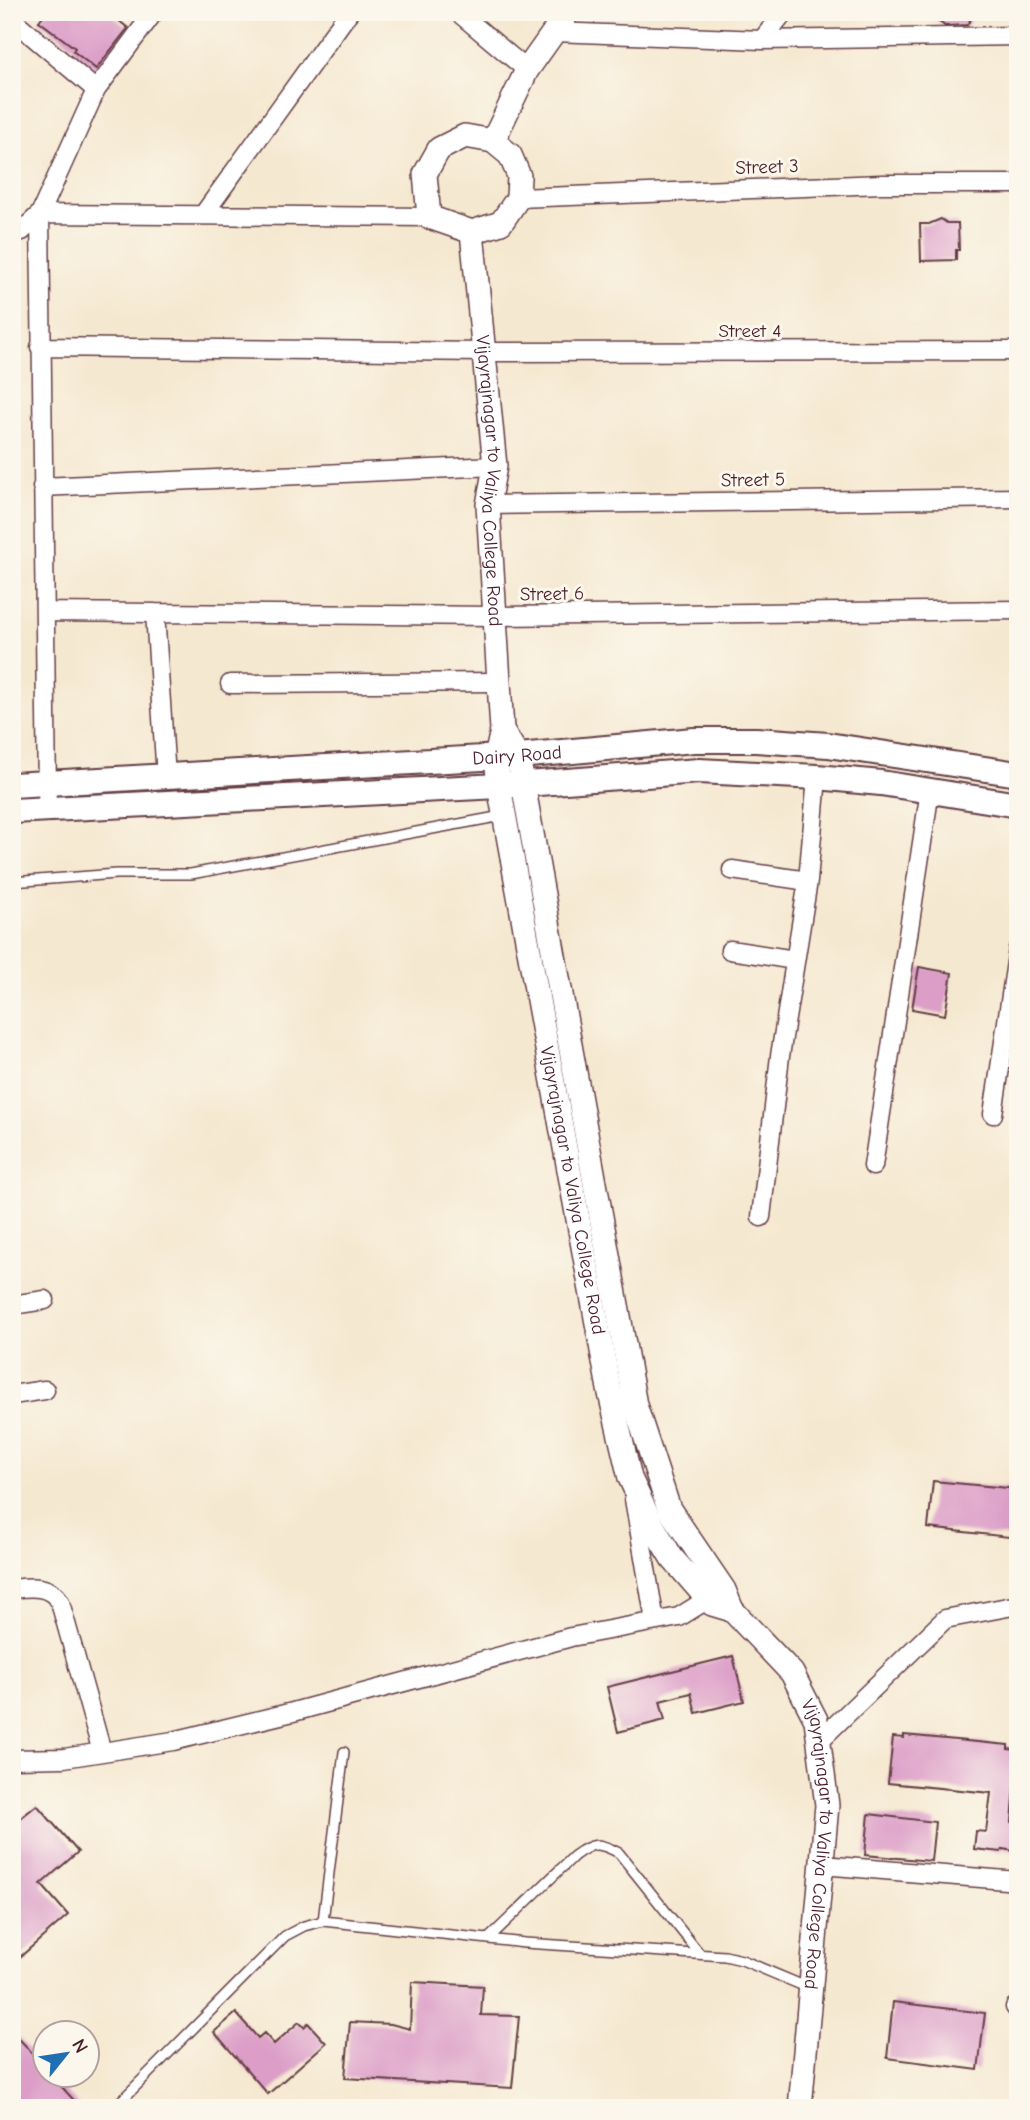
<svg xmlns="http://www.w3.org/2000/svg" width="1030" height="2120" viewBox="0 0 1030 2120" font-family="'Comic Neue',sans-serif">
	<rect width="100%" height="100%" fill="#fbf7ec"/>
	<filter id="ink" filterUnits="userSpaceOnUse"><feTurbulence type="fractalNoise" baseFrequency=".0143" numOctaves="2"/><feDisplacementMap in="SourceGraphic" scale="14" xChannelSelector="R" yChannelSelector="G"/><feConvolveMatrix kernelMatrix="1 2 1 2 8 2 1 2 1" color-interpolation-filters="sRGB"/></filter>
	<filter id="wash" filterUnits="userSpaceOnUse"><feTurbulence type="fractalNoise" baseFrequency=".00686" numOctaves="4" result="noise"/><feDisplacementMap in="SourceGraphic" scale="28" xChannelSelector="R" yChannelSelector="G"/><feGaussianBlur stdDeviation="1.57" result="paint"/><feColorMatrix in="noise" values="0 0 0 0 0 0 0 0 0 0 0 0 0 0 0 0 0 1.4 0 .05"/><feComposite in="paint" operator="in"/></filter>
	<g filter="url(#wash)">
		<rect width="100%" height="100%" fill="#f5e8d0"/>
		<g id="blocks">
			<path fill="#dc9dc7" d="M 46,12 L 108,12 L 128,28 L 96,69 L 73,51 L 75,48 L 39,21 Z
				M 925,12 L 976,12 L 967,25 L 945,26 Z
				M 941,219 L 947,223 L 958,223 L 959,250 L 956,250 L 956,260 L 921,261 L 920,224 L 929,224 Z
				M 919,967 L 952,973 L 945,1015 L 912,1009 Z
				M 933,1481 L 1018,1489 L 1018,1538 L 928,1528 Z
				M 733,1656 L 744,1701 L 696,1713 L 691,1693 L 660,1701 L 665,1720 L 618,1732 L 607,1687 Z
				M 904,1735 L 1008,1745 L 1008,1749 L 1018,1750 L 1012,1822 L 1018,1823 L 1014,1851 L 1002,1849 L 1001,1852 L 974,1849 L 976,1831 L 986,1832 L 991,1793 L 888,1783 L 893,1737 L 904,1738 Z
				M 37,1805 L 78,1852 L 41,1884 L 68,1915 L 12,1964 L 12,1825 Z
				M 869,1814 L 935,1822 L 931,1861 L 865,1855 Z
				M 412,1982 L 483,1986 L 481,2015 L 519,2016 L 512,2088 L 345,2078 L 350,2022 L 391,2024 L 410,2029 Z
				M 893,2002 L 985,2013 L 978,2070 L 887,2058 Z
				M 236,2013 L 258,2038 L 264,2033 L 274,2044 L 299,2022 L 304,2027 L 308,2023 L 326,2043 L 268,2094 L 214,2032 Z
				M 12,2031 L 46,2068 L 46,2075 L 51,2075 L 81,2108 L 12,2108 Z"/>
		</g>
	</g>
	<g filter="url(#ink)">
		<use href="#blocks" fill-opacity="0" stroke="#643d44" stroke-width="2"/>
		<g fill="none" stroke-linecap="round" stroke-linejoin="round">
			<g stroke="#643d44" stroke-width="12">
				<path id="service" d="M 12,882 L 116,874 L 191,874 L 502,816
					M 323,1921 L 344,1752
					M 488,1939 L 574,1856 C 593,1842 598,1842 619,1853 L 700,1954
					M 114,2108 L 285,1936 L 304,1926 L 323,1921 L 525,1943 L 725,1956 L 742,1960 L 811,1989"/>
			</g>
			<g stroke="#643d44" stroke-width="21">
				<path id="minor" d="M 458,12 L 527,70
					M 12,19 L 96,90
					M 554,32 L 762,40 L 1018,36
					M 762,40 L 784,12
					M 518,198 L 882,184 L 1018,184
					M 203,215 L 349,12
					M 12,234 L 22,231 L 40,214 L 429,217
					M 40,347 L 483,352 L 1018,351
					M 42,487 L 495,466
					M 488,505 L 1018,498
					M 45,612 L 494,616 L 1018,610
					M 155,613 L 166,777
					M 230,684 L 499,682
					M 47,794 L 40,214 L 96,90 L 154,12
					M 732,870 L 808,881
					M 730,950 L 795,960
					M 993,1114 L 1018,949
					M 873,1166 L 930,790
					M 761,1217 L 780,1056 L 808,881 L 817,777
					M 12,1305 L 45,1300
					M 12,1395 L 45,1390
					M 634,1499 L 655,1621
					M 12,1589 C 30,1587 50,1584 60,1602 L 102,1752
					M 819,1741 L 945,1619 L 1018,1605
					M 12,1759 L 64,1758 L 173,1741 L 293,1712 L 571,1637 L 679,1617 L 708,1599
					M 822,1865 L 1018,1881
					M 1015,2007 L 1018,2008"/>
			</g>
			<g stroke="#643d44" stroke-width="26">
				<g id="tertiary">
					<path d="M 465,136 L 493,141 L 510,155 L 519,176 L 518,198 L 501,223 L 472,232 L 429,217 L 425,174 L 439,149 Z"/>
					<path d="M 493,141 L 527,70 L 568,12"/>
					<path id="s1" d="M 472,232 L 495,466 L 488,505 L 502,730 L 496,758 L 499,786 L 609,1389 L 630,1478 L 651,1523 L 672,1558 L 712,1604 L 732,1610"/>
					<path id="s2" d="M 502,730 L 518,756 L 635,1405 L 669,1509 L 724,1590 L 732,1610 L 792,1673 L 816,1720 L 827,1805 L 800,2108"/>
				</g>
			</g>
			<g stroke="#643d44" stroke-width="28">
				<g id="secondary">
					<path id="s3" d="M 12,785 L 518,756 L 694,740 L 756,740 L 828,745 L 1018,774"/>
					<path d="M 12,811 L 499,786 L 699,771 L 817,777 L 881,783 L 1018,805"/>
				</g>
			</g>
			<use href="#service" stroke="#fff" stroke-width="9"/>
			<use href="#minor" stroke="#fff" stroke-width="18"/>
			<use href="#tertiary" stroke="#fff" stroke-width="23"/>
			<use href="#secondary" stroke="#fff" stroke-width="24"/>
		</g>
	</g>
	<g text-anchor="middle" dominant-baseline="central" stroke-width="6" stroke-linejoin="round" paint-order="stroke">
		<g font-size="19" fill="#4a1f2b" stroke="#fbf7ec">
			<text transform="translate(767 167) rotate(-2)">Street 3</text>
			<text x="750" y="331">Street 4</text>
			<text transform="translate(753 480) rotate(-1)">Street 5</text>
			<text stroke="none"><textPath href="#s1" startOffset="250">Vijayrajnagar to Valiya College Road</textPath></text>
			<text transform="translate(552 594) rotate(-1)">Street 6</text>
			<text stroke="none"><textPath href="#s3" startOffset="506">Dairy Road</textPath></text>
			<text stroke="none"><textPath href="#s1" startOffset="968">Vijayrajnagar to Valiya College Road</textPath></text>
			<text stroke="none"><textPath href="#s2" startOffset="1183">Vijayrajnagar to Valiya College Road</textPath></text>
		</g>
	</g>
	<rect width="1030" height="2120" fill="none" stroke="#fbf7ec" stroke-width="42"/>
	<g transform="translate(66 2054) rotate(60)"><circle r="33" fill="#fbf7ec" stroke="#b4a19f" stroke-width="2"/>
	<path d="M0-5L12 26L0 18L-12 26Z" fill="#1f6fb2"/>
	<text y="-10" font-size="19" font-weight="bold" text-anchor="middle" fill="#4a1f2b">N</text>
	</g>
</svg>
